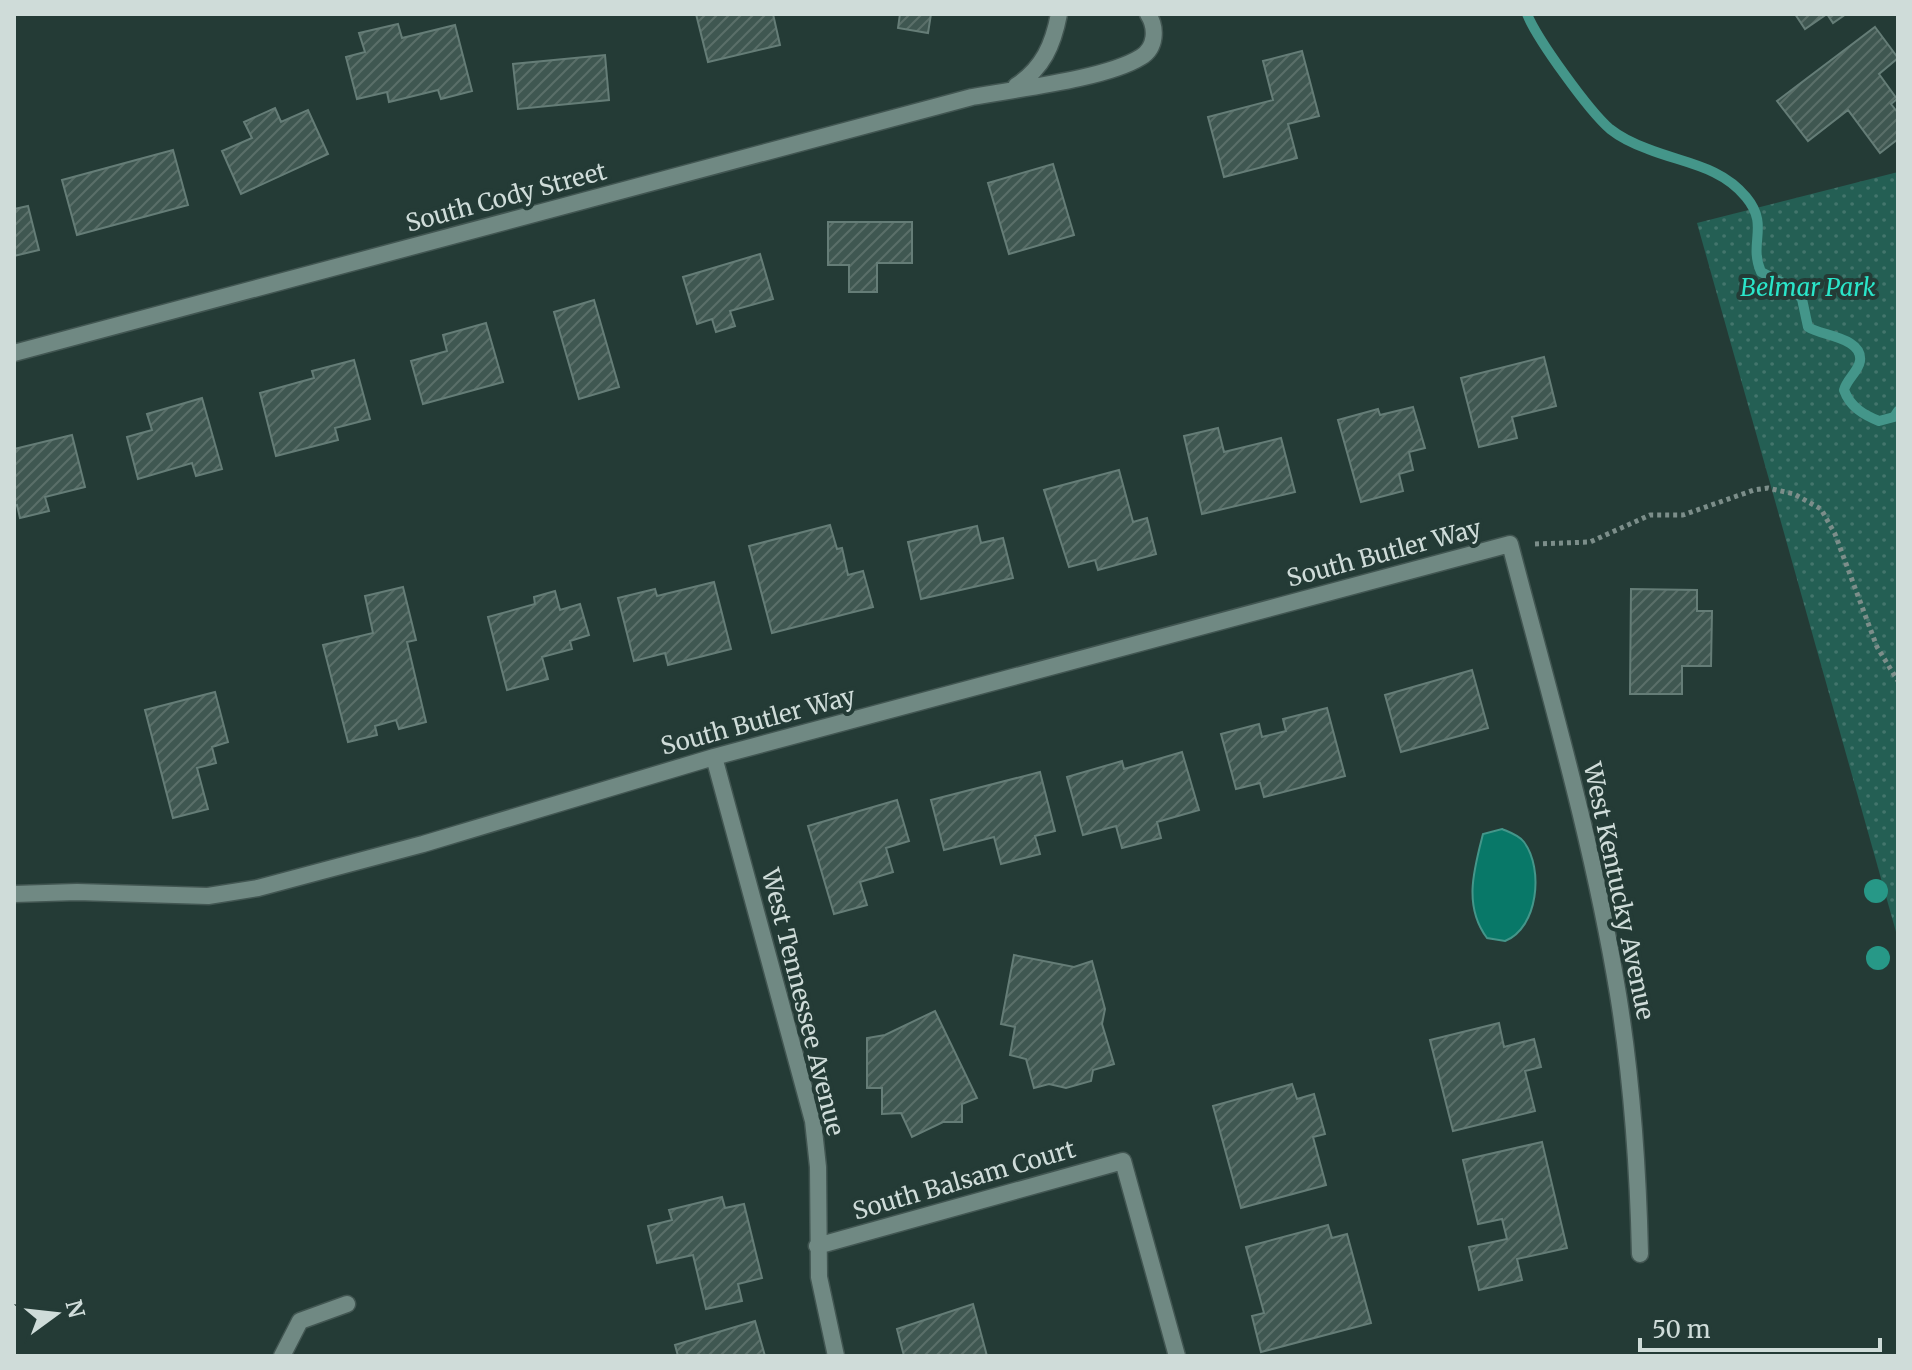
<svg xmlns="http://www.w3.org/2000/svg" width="1912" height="1370" viewBox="0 0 1912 1370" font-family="Merriweather,serif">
	<defs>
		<pattern id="park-dots" width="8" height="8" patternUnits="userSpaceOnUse" patternTransform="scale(2)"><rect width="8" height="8" fill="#245f54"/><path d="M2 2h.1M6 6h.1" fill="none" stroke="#43756c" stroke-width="1.8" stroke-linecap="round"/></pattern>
		<pattern id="building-hatch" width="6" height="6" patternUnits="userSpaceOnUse" patternTransform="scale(2)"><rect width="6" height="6" fill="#3f5751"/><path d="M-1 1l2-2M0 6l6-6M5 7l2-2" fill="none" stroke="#5a6f69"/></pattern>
	</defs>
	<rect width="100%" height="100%" fill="#243b36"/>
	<path fill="url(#park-dots)" d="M 1898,172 L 1898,939 L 1697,223 Z"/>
	<path fill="#087868" stroke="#44968a" stroke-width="2" d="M 1502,829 C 1509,832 1519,835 1524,842 C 1544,869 1538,928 1505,941 L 1487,938 C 1463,906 1474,869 1483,834 Z"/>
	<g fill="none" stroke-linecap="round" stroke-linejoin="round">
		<path stroke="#44968a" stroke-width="10" d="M 1527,14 C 1537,39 1589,111 1610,129 C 1620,137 1637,145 1648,149 C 1683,163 1721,166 1746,197 C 1770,226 1748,242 1761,272 L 1793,288 L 1802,299 L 1808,327 C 1821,336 1863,337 1860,361 C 1858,372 1847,379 1844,390 C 1850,407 1864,415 1879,421 L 1894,417 L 1898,411"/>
	</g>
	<path fill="url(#building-hatch)" stroke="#657d77" stroke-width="2" d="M 696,14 L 773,14 L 780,45 L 708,62 Z
		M 900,14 L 931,14 L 928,33 L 898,28 Z
		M 1795,14 L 1846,14 L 1833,23 L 1827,14 L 1805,29 Z
		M 398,24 L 402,38 L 455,25 L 472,91 L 441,99 L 438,90 L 389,102 L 387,92 L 357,99 L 346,57 L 365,52 L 359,33 Z
		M 1875,27 L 1898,58 L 1879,74 L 1897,99 L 1891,104 L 1898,113 L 1898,139 L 1880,153 L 1848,110 L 1808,141 L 1777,101 Z
		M 1302,51 L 1319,116 L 1288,124 L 1297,158 L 1224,177 L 1208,117 L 1273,100 L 1263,61 Z
		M 605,55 L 609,100 L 518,109 L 513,64 Z
		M 275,108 L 281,122 L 308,110 L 328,154 L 241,194 L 222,151 L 252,138 L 244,122 Z
		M 173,150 L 188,205 L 77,235 L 62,180 Z
		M 1053,164 L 1074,235 L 1009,254 L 988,183 Z
		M 28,206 L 39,250 L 14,256 L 14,209 Z
		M 828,222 L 912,222 L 912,263 L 877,263 L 877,292 L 849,292 L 849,265 L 828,265 Z
		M 760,254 L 773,299 L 730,311 L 735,326 L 716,332 L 712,319 L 697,324 L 683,277 Z
		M 594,300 L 619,387 L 579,399 L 554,312 Z
		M 486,323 L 503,382 L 423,404 L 411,361 L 447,351 L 443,335 Z
		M 1544,357 L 1556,406 L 1512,417 L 1517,438 L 1479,447 L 1461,378 Z
		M 354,360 L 370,419 L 335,428 L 338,440 L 276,456 L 260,393 L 314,378 L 312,371 Z
		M 202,398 L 222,469 L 196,476 L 192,463 L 138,479 L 127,437 L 152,430 L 147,414 Z
		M 1413,407 L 1425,448 L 1409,452 L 1413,470 L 1399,474 L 1403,491 L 1361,502 L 1338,420 L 1378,409 L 1380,415 Z
		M 1218,428 L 1224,452 L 1281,438 L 1295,492 L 1202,514 L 1184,436 Z
		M 72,435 L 85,487 L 45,497 L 49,511 L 20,518 L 17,505 L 14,506 L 14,449 Z
		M 1119,470 L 1133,522 L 1147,518 L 1156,554 L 1098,570 L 1095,560 L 1069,567 L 1044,490 Z
		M 830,525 L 837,549 L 842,548 L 848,575 L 863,571 L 873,607 L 772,633 L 749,546 Z
		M 977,526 L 981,543 L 1003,538 L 1013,578 L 921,599 L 908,542 Z
		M 714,582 L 731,649 L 668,665 L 665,653 L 634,661 L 618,598 L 655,589 L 657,596 Z
		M 403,587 L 416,640 L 407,642 L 426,722 L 399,729 L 396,720 L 375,726 L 377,735 L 348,742 L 323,645 L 373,633 L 365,596 Z
		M 1631,589 L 1697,590 L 1697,611 L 1712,611 L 1711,666 L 1682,666 L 1682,694 L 1630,694 Z
		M 555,591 L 560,610 L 580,604 L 589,635 L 570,641 L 572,649 L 542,657 L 548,679 L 507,690 L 488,617 L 535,604 L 534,597 Z
		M 1472,670 L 1488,728 L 1401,752 L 1385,695 Z
		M 215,692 L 228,742 L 212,747 L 216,763 L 197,768 L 208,809 L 173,818 L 145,710 Z
		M 1327,708 L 1345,776 L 1264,797 L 1260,783 L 1236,789 L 1221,734 L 1259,724 L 1262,737 L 1286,731 L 1283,719 Z
		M 1182,752 L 1199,810 L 1157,822 L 1161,838 L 1122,848 L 1116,826 L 1083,835 L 1067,777 L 1122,761 L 1124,769 Z
		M 1040,772 L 1055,831 L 1035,836 L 1040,854 L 1001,864 L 994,837 L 944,850 L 931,800 Z
		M 897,800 L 909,841 L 886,848 L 893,872 L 860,882 L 867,905 L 834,914 L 808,826 Z
		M 1014,955 L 1074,967 L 1092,961 L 1105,1009 L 1102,1024 L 1114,1064 L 1093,1070 L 1091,1081 L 1066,1088 L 1049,1084 L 1034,1088 L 1026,1059 L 1010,1055 L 1015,1027 L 1001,1024 Z
		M 935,1011 L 977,1098 L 962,1104 L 962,1122 L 943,1122 L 912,1137 L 901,1113 L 882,1114 L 882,1088 L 867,1088 L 867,1038 L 885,1035 Z
		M 1499,1023 L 1504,1047 L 1534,1039 L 1541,1067 L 1525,1071 L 1535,1111 L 1453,1131 L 1430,1040 Z
		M 1292,1084 L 1297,1099 L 1314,1094 L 1325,1134 L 1313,1137 L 1326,1185 L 1241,1208 L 1213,1106 Z
		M 1542,1142 L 1567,1248 L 1517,1259 L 1522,1280 L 1479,1290 L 1469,1247 L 1507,1239 L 1502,1219 L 1478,1224 L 1463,1160 Z
		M 722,1197 L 725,1208 L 744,1204 L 762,1278 L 738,1284 L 742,1301 L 706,1309 L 693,1255 L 657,1263 L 648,1226 L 672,1220 L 669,1210 Z
		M 1328,1225 L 1332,1238 L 1347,1234 L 1371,1323 L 1261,1352 L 1252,1316 L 1264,1313 L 1246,1247 Z
		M 973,1304 L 987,1356 L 904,1356 L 897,1329 Z
		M 755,1321 L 765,1356 L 678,1356 L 675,1345 Z"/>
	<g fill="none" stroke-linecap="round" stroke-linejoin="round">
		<g stroke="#425652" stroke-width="19">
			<path id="street" d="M 1016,86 C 1043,68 1053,45 1059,14
				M 14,353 L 972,97 C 1015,89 1106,79 1141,57 C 1156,48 1157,28 1148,14
				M 714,757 L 813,1121 L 818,1167 L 819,1277 L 836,1356
				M 14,894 L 77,892 L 208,896 L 258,888 L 423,844 L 714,757 L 1510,544 C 1549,693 1593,842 1618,994 C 1632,1080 1638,1167 1640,1254
				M 817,1246 L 1123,1161 L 1177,1356
				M 282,1356 L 300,1321 L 347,1304"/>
		</g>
		<path stroke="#7c8e8a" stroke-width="5" stroke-dasharray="4 4" stroke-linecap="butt" d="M 1535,544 L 1590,542 L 1650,515 L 1683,515 L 1754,490 L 1768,488 L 1794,494 L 1821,509 L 1835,534 L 1877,647 L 1898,681"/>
		<use href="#street" stroke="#708983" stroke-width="16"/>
	</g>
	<g fill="#279887">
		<circle cx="1876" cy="891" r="12"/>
		<circle cx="1878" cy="958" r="12"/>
	</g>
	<g text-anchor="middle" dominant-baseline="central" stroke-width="8" stroke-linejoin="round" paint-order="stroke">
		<g font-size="24" fill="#cfdcd9" stroke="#243b36">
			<text transform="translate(506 197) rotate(-15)">South Cody Street</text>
			<text transform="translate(1384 553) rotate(-15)">South Butler Way</text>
			<text transform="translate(758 721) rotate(-15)">South Butler Way</text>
			<text transform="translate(1619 891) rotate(78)">West Kentucky Avenue</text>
			<text transform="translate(803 1002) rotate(76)">West Tennessee Avenue</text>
			<text transform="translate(964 1180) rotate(-16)">South Balsam Court</text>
		</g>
		<g font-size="24" font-style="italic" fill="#2ae5c9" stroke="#243b36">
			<text x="1808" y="287">Belmar Park</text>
		</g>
	</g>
	<rect width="1912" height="1370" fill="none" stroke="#cfdcd9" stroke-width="32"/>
	<g transform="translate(56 1314) rotate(75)" stroke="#243b36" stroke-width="6" paint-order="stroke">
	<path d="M0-6L14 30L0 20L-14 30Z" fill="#cfdcd9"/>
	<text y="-12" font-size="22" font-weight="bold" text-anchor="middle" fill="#cfdcd9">N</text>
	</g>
	<path d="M1640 1338v12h240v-12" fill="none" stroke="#cfdcd9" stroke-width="4"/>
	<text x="1652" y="1338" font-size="24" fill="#cfdcd9" stroke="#243b36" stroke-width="6" paint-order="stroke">50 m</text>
</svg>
